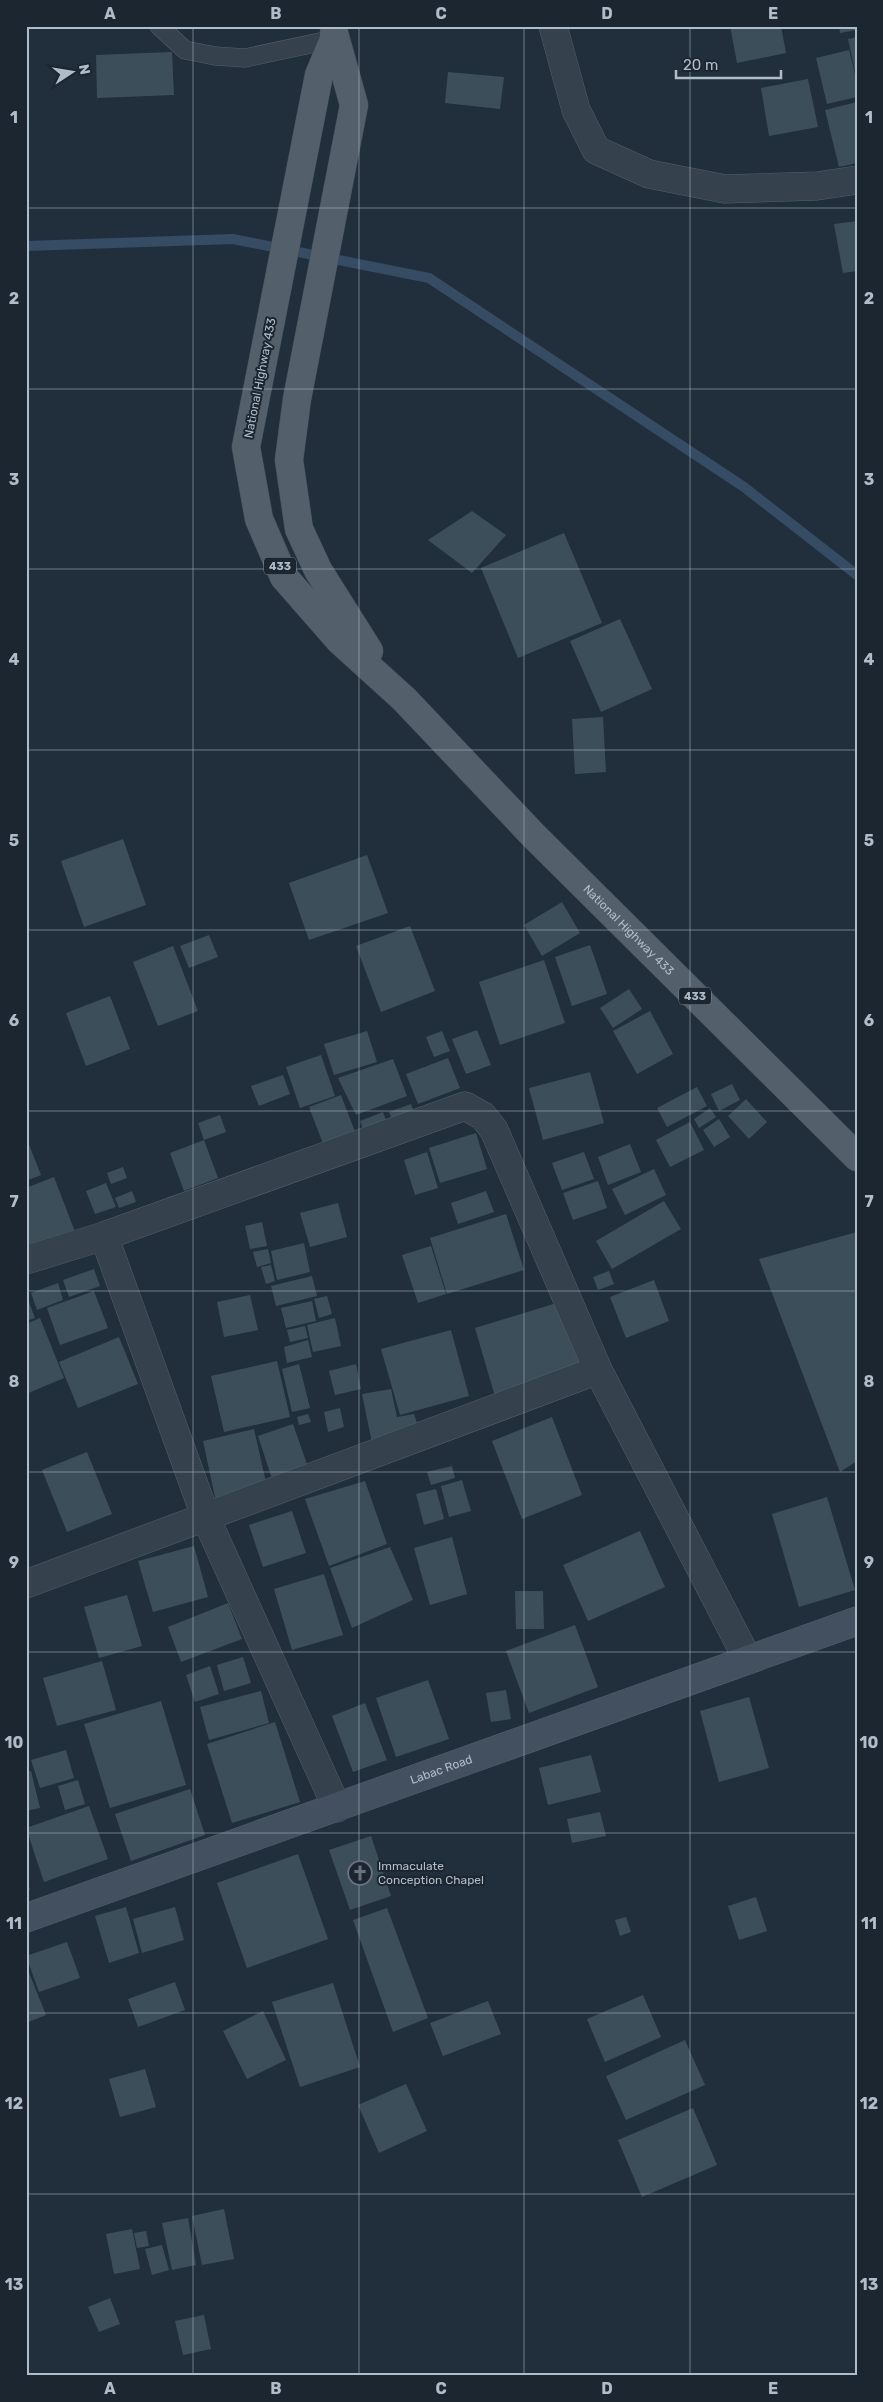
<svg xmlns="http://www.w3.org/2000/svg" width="883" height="2402" viewBox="0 0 883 2402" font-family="Rubik,sans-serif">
	<rect width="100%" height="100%" fill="#212f3c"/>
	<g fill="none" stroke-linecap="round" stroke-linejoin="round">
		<path stroke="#354c64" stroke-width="10" d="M 26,246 L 233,239 L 429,278 L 744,487 L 857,575"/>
	</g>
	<path fill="#3d4e5b" d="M 730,26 L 781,26 L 786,53 L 737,63 Z
		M 839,26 L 857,26 L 857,30 L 840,33 Z
		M 857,37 L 857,76 L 856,76 L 848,39 Z
		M 849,50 L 857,82 L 857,97 L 827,104 L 816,58 Z
		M 172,52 L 174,95 L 97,98 L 96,55 Z
		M 448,72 L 504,77 L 500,109 L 445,103 Z
		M 808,79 L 818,127 L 769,136 L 761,88 Z
		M 857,102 L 857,163 L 839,167 L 825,110 Z
		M 857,221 L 857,271 L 843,273 L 834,224 Z
		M 472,511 L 506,535 L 472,573 L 428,540 Z
		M 564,533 L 602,623 L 518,658 L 481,568 Z
		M 620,619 L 652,689 L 601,712 L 570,641 Z
		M 603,717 L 606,772 L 575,774 L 572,719 Z
		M 123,839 L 146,905 L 84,927 L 61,861 Z
		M 367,855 L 388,913 L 309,940 L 289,883 Z
		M 562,902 L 580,933 L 542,956 L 524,925 Z
		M 410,926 L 435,991 L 381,1012 L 356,946 Z
		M 209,935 L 218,957 L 189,968 L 180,946 Z
		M 590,945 L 607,994 L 572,1006 L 555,957 Z
		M 173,946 L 198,1011 L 158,1026 L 133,962 Z
		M 544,960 L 565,1023 L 500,1045 L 479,982 Z
		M 629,989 L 642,1009 L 613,1028 L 600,1008 Z
		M 110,996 L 130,1049 L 86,1066 L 66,1013 Z
		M 650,1011 L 673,1054 L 637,1074 L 613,1031 Z
		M 477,1030 L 491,1065 L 466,1074 L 452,1039 Z
		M 367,1031 L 377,1062 L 334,1075 L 324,1044 Z
		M 442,1031 L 450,1051 L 434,1057 L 426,1037 Z
		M 321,1055 L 335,1096 L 300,1108 L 286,1067 Z
		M 448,1058 L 460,1088 L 418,1104 L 406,1074 Z
		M 393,1059 L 407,1096 L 356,1115 L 338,1078 Z
		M 590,1072 L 604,1123 L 543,1140 L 529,1088 Z
		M 283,1075 L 290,1094 L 259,1106 L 251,1086 Z
		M 732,1084 L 740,1100 L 719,1111 L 711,1094 Z
		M 697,1087 L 707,1106 L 667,1127 L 657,1108 Z
		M 341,1095 L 357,1137 L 325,1149 L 309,1107 Z
		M 746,1099 L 767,1122 L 749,1139 L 728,1116 Z
		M 411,1104 L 417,1120 L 396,1129 L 389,1112 Z
		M 710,1108 L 716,1117 L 699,1128 L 694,1119 Z
		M 383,1112 L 390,1132 L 367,1140 L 360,1121 Z
		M 220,1115 L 226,1132 L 204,1140 L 198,1123 Z
		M 719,1119 L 730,1137 L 714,1147 L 703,1130 Z
		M 690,1122 L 704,1150 L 670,1167 L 656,1140 Z
		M 476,1133 L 487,1169 L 440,1183 L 429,1148 Z
		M 26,1137 L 41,1175 L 26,1181 Z
		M 204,1140 L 218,1178 L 184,1191 L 170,1153 Z
		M 630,1144 L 641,1172 L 608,1185 L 598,1157 Z
		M 427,1152 L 438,1188 L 415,1195 L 404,1160 Z
		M 584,1152 L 594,1179 L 562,1190 L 552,1163 Z
		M 123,1167 L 127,1178 L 111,1184 L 107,1173 Z
		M 654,1169 L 666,1195 L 625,1215 L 612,1189 Z
		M 54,1177 L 77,1237 L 26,1256 L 26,1188 Z
		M 598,1181 L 607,1208 L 573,1220 L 563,1193 Z
		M 106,1183 L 116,1207 L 95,1214 L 86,1191 Z
		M 132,1191 L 136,1202 L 119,1208 L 115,1198 Z
		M 486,1191 L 494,1212 L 458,1224 L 451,1203 Z
		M 664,1201 L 681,1229 L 612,1269 L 596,1241 Z
		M 338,1203 L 347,1237 L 310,1247 L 300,1213 Z
		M 506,1214 L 524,1270 L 447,1294 L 430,1238 Z
		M 262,1222 L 267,1246 L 250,1249 L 245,1226 Z
		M 857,1232 L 857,1461 L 840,1472 L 759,1259 Z
		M 304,1243 L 310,1272 L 277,1280 L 271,1251 Z
		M 431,1246 L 446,1294 L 418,1303 L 402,1255 Z
		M 268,1249 L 271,1263 L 257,1267 L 253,1252 Z
		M 271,1265 L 275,1281 L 266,1284 L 261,1267 Z
		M 94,1269 L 100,1286 L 69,1297 L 63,1280 Z
		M 609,1271 L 614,1284 L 598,1290 L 593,1277 Z
		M 312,1276 L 317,1296 L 276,1306 L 271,1286 Z
		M 654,1280 L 669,1321 L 626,1338 L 610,1297 Z
		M 58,1283 L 63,1300 L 37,1310 L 31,1293 Z
		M 94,1291 L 108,1328 L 60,1345 L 47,1308 Z
		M 26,1294 L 35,1318 L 26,1321 Z
		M 250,1295 L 258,1330 L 224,1337 L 217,1302 Z
		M 327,1296 L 332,1314 L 319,1318 L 314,1299 Z
		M 312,1301 L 316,1321 L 286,1328 L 281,1308 Z
		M 563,1301 L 585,1373 L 496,1400 L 475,1328 Z
		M 40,1318 L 64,1378 L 26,1394 L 26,1324 Z
		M 335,1318 L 341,1346 L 313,1352 L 307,1325 Z
		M 305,1326 L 308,1338 L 290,1342 L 287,1330 Z
		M 451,1330 L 469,1396 L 400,1415 L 381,1349 Z
		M 119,1337 L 138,1384 L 78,1408 L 59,1362 Z
		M 308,1340 L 312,1357 L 287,1363 L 284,1347 Z
		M 277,1361 L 290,1417 L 224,1432 L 211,1376 Z
		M 299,1364 L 310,1408 L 292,1412 L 282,1369 Z
		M 356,1364 L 361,1389 L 335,1395 L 329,1371 Z
		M 391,1389 L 397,1417 L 414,1414 L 421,1435 L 372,1443 L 362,1394 Z
		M 340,1408 L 344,1427 L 328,1432 L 324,1412 Z
		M 308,1414 L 311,1422 L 299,1425 L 297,1417 Z
		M 552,1417 L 582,1495 L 522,1519 L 492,1441 Z
		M 293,1424 L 309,1470 L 273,1482 L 258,1436 Z
		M 254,1429 L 268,1491 L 216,1502 L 203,1441 Z
		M 87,1452 L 112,1514 L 67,1532 L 42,1470 Z
		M 452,1466 L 455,1478 L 431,1485 L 427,1472 Z
		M 462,1480 L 471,1511 L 449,1517 L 441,1486 Z
		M 365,1481 L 387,1544 L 329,1566 L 305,1499 Z
		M 436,1489 L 444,1519 L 424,1525 L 416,1494 Z
		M 827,1497 L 855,1590 L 799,1607 L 772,1514 Z
		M 292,1511 L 306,1553 L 263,1567 L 249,1525 Z
		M 640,1531 L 665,1587 L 588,1621 L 563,1565 Z
		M 452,1537 L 467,1594 L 430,1605 L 414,1548 Z
		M 194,1546 L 208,1597 L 153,1612 L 138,1561 Z
		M 390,1547 L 413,1600 L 352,1628 L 330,1568 Z
		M 324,1574 L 343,1635 L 292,1650 L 274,1589 Z
		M 515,1591 L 543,1591 L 544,1629 L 516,1629 Z
		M 127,1595 L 142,1646 L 99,1658 L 84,1607 Z
		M 228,1603 L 242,1639 L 181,1662 L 168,1627 Z
		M 575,1625 L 598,1687 L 529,1713 L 506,1651 Z
		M 243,1657 L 251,1683 L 224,1691 L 217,1665 Z
		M 102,1661 L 116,1710 L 57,1726 L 43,1678 Z
		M 210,1666 L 219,1694 L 195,1702 L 186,1675 Z
		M 428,1680 L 449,1739 L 396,1757 L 376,1698 Z
		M 506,1690 L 511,1719 L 491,1722 L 486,1693 Z
		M 261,1691 L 269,1723 L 209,1740 L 200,1707 Z
		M 749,1697 L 769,1768 L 719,1782 L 700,1711 Z
		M 161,1701 L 186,1785 L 110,1808 L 84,1724 Z
		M 365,1703 L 387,1760 L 353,1772 L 332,1716 Z
		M 275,1722 L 300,1802 L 232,1823 L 207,1744 Z
		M 66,1750 L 74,1778 L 40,1788 L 31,1760 Z
		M 591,1755 L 601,1792 L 548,1805 L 539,1768 Z
		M 31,1771 L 40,1808 L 26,1811 L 26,1772 Z
		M 78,1780 L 85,1804 L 65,1810 L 58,1786 Z
		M 190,1789 L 205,1835 L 131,1861 L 115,1814 Z
		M 89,1806 L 108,1859 L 44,1882 L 26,1828 Z
		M 600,1812 L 606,1836 L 572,1843 L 567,1819 Z
		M 371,1836 L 391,1896 L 350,1910 L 329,1850 Z
		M 298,1854 L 328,1939 L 247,1968 L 217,1883 Z
		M 26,1876 L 30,1890 L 26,1891 Z
		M 756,1897 L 767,1931 L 739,1940 L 728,1906 Z
		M 126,1907 L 139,1953 L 109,1963 L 95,1916 Z
		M 175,1907 L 184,1940 L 142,1953 L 133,1919 Z
		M 387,1908 L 428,2018 L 393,2032 L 353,1920 Z
		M 626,1917 L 631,1932 L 620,1936 L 615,1920 Z
		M 67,1942 L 80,1978 L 39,1992 L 26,1956 Z
		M 26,1965 L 46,2015 L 26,2023 Z
		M 175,1982 L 185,2010 L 138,2027 L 128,1999 Z
		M 333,1983 L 360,2067 L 300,2087 L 272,2002 Z
		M 643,1995 L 661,2037 L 605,2062 L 587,2019 Z
		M 488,2001 L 501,2034 L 443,2056 L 430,2023 Z
		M 263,2011 L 286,2060 L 247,2079 L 223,2031 Z
		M 685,2040 L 705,2085 L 626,2120 L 606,2076 Z
		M 145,2069 L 156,2107 L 120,2117 L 109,2079 Z
		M 406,2084 L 427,2131 L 379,2153 L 358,2105 Z
		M 693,2108 L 717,2165 L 642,2197 L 618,2140 Z
		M 224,2209 L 234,2259 L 202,2265 L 192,2216 Z
		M 188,2218 L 196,2265 L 172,2270 L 162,2223 Z
		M 132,2229 L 140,2269 L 114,2274 L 106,2234 Z
		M 146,2231 L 149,2246 L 137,2248 L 134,2233 Z
		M 162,2245 L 169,2270 L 152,2275 L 145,2249 Z
		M 110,2298 L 120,2324 L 99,2332 L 88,2307 Z
		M 204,2315 L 211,2349 L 183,2355 L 175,2321 Z"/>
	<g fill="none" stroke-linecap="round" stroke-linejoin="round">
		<g stroke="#535f6a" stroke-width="19">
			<path id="lane" d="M 159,26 L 185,50 L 215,56 L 245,58 L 334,39"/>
		</g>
		<g stroke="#535f6a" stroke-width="29">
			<path id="street" d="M 553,26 L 576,110 L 596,150 L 649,174 L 725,189 L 817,186 L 857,180
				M 104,1236 L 206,1518 L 337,1808
				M 26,1260 L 104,1236 L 465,1106 L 483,1116 L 494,1130 L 598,1370 L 748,1660
				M 26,1584 L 598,1370"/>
		</g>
		<g stroke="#535f6a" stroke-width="29">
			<g id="secondary">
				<path id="s1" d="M 26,1918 L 857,1621"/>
			</g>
		</g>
		<g stroke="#3f4a55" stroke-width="29">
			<g id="primary">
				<path d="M 334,33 L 354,105 L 297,399 L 289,460 L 299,529 L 318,570 L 369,651"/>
				<path id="s2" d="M 334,39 L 319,75 L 246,447 L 259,519 L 284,577 L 340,641 L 404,699 L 533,835 L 857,1157"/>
			</g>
		</g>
		<use href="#lane" stroke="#35414c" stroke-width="18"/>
		<use href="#street" stroke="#35414c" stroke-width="28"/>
		<use href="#secondary" stroke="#43505f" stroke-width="28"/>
		<use href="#primary" stroke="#53606c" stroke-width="28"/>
	</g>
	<path fill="none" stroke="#b0bcc8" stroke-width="1" stroke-opacity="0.55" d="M 193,26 L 193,2376M 359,26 L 359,2376M 524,26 L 524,2376M 690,26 L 690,2376M 26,208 L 857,208M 26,389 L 857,389M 26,569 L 857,569M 26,750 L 857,750M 26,930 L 857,930M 26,1111 L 857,1111M 26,1291 L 857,1291M 26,1472 L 857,1472M 26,1652 L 857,1652M 26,1833 L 857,1833M 26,2013 L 857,2013M 26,2194 L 857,2194"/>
	<defs>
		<g id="church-ring" transform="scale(1.25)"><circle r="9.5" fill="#1b2631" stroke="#6b7280" stroke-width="1.5"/><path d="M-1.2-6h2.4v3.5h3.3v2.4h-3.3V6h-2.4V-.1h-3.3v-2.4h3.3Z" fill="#6b7280"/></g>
	</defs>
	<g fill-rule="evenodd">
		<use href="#church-ring" x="360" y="1873"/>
	</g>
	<g text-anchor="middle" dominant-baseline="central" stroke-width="4" stroke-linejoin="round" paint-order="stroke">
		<g fill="#1b2631" stroke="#838f9b" stroke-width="1">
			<rect x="264" y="557.5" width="32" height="17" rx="4"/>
			<rect x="679" y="987.5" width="32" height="17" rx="4"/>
		</g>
		<g font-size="11" font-weight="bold" fill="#b0bcc8">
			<text x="280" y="566">433</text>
			<text x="695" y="996">433</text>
		</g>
		<g font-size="12" fill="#b0bcc8" stroke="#1b2631">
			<text transform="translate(260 378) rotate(-79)">National Highway 433</text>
			<text stroke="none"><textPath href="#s2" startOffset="1048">National Highway 433</textPath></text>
			<text stroke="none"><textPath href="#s1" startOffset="441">Labac Road</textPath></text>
		</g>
		<g font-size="12" fill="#b0bcc8" stroke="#1b2631" text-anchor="start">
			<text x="378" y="1866">Immaculate<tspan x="378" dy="14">Conception Chapel</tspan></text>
		</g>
	</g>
	<rect width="883" height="2402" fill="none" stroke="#1b2631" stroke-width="55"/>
	<g transform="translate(72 72) rotate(78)" stroke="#1b2631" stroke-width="4" paint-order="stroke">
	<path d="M0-4L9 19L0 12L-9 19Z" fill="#b0bcc8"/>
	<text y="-8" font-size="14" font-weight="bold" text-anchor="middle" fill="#b0bcc8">N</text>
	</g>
	<path d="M676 70v8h105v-8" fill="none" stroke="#b0bcc8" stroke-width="2.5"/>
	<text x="683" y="70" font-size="15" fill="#b0bcc8" stroke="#1b2631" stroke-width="4" paint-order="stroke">20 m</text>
	<rect x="28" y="28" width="828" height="2346" fill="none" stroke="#b0bcc8" stroke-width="2"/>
	<g font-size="16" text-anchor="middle" font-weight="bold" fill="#b0bcc8">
		<text x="110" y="19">A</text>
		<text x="276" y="19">B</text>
		<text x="441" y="19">C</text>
		<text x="607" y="19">D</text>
		<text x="773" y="19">E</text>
		<text x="14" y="123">1</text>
		<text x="869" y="123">1</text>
		<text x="14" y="304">2</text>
		<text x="869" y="304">2</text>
		<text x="14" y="485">3</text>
		<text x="869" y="485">3</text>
		<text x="14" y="665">4</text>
		<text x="869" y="665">4</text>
		<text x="14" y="846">5</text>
		<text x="869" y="846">5</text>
		<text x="14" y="1026">6</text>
		<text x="869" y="1026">6</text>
		<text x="14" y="1207">7</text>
		<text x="869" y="1207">7</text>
		<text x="14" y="1387">8</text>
		<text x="869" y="1387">8</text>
		<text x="14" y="1568">9</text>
		<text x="869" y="1568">9</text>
		<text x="14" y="1748">10</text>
		<text x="869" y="1748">10</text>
		<text x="14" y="1929">11</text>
		<text x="869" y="1929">11</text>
		<text x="14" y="2109">12</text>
		<text x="869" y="2109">12</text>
		<text x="14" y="2290">13</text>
		<text x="869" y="2290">13</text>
		<text x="110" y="2394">A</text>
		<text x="276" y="2394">B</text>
		<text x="441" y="2394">C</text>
		<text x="607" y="2394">D</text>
		<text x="773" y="2394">E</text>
	</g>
</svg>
